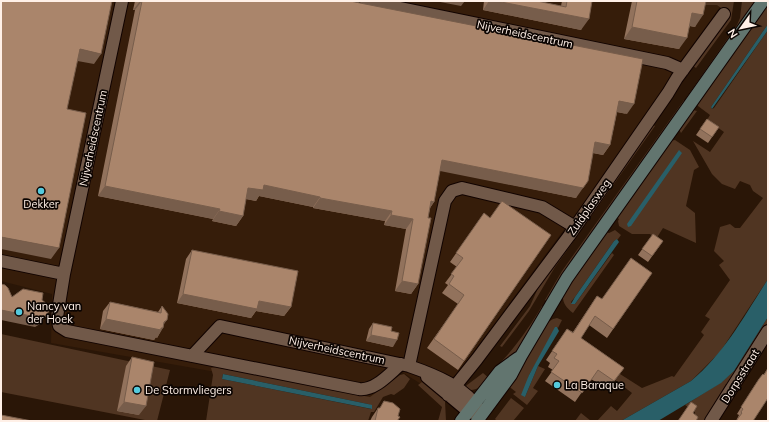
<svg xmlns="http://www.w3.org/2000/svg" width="769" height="422" viewBox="0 0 769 422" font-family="Mulish,sans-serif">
	<rect width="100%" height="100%" fill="#2a1607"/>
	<path fill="#361d0a" d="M 1,1 L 724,1 L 620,154 L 457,374 L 434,392 L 402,372 L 369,399 L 51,343 L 52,294 L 1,281 Z"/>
	<path fill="#503522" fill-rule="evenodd" d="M 679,1 L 734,1 L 731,20 L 696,68 L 693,66 L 729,14 L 717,5 L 701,5 Z
		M 742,1 L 757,1 L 687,100 L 686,98 L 737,25 L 740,18 Z
		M 768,3 L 768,24 L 711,107 L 712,109 L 714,108 L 768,30 L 768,279 L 720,352 L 691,381 L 621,421 L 597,421 L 611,406 L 617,411 L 632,393 L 615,380 L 620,374 L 642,388 L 672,376 L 674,377 L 704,335 L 701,332 L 710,319 L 705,316 L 730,280 L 719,265 L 724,261 L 714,251 L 720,227 L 730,224 L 735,228 L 740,228 L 763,198 L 753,191 L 750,185 L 740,181 L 735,189 L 722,184 L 712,174 L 693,141 L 710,152 L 724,132 L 707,120 L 710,115 L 698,106 L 697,103 Z
		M 684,100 L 686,102 L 547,301 L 545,300 L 562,271 Z
		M 693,110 L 697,111 L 681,133 L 679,129 Z
		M 652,124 L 655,126 L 587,222 L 584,220 Z
		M 675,140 L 690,150 L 699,167 L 694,170 L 686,206 L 695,213 L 696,243 L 663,228 L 656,239 L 650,234 L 632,234 L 619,226 L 618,221 L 619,219 L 616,217 L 670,141 Z
		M 615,230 L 621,235 L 618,239 L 614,241 L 575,297 L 571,302 L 572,304 L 575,304 L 612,253 L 614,255 L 573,313 C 566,307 562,303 563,293 L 606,232 L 609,233 Z
		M 571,239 L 574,241 L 555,267 L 529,311 L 502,347 L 500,346 L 530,306 L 543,277 Z
		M 542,306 L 544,307 L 517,352 L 495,372 L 492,370 C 509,357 531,325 542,306 Z
		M 768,317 L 768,324 L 729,385 L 726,384 L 704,421 L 695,421 L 695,412 L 685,405 L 720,383 L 734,371 Z
		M 557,318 L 562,320 L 558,328 L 557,327 L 529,375 L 525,397 L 538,366 L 545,369 L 533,388 L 538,391 L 527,405 L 513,394 L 516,392 L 507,385 L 545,324 L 553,319 Z
		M 1,334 L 170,370 L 157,421 L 150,421 L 1,392 Z
		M 221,366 L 316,387 L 370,397 L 400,375 L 404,374 L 410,379 L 404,388 L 394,395 L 391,394 L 383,397 L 374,412 L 371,412 L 368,421 L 206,421 L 213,375 L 211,368 ZM 223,374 L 368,404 L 372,406 L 371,409 L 222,379 Z
		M 483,373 L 490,379 C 482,387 476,392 464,389 L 467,385 Z
		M 422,382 L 427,383 L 445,401 L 446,421 L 438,421 L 442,407 L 418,385 Z
		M 511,398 L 524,408 L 513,421 L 497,421 L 495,419 Z
		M 581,413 L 591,421 L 575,421 Z"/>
	<path fill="#295f68" d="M 768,24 L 768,30 L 712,109 L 711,107 Z
		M 679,150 L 682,153 L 631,226 L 628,227 L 627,224 Z
		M 617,239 L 619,242 L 575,304 L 571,304 L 575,297 L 614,241 Z
		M 768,279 L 768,317 L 734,371 L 721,383 L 698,397 L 658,421 L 621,421 L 691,381 C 724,354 745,315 768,279 Z
		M 555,327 L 557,327 L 559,331 L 538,366 L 525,397 L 521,395 L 529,375 Z
		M 223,374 L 368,404 L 372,405 L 372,409 L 222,379 Z"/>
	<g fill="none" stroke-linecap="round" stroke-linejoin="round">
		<g stroke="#110300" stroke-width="14">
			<path id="street" d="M 122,1 L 64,274 L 57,317 L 59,326 L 67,331 L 359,389 C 375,391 389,374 401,364
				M 366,1 L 667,63 L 683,70
				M 1,261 L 64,274
				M 192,356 L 220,326 L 409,366 C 435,375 466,387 481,412
				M 409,366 L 445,201 L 452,191 L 462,188 L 542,207 L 575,227
				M 427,377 L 469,412 L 478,414
				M 448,395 L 477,359 L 569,236 L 668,93 L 677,78 L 724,14
				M 711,421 L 768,331"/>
		</g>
		<g stroke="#110300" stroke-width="14">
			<path id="secondary" d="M 461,421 L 500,371 L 518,358
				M 477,421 L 511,375 L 521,356 L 567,278 L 763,1"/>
		</g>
		<use href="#street" stroke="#715949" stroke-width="12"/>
		<use href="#secondary" stroke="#62756f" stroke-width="12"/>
	</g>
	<path fill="#92725c" d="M 135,1 L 350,1 L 627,114 L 617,112 L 610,145 L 603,155 L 593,153 L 576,198 L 440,170 L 434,202 L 430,208 L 428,218 L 418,284 L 411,294 L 395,291 L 406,229 L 384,225 L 385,221 L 313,208 L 313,207 L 259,196 L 256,201 L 246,199 L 243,216 L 236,226 L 212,221 L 213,219 L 98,196 L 135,10 L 133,10 Z
		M 484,1 L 537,1 L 561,6 L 562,1 L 592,1 L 581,30 L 483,10 Z
		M 632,1 L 706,1 L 695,27 L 690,26 L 679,49 L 624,39 Z
		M 707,119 L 719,127 L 708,143 L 696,135 Z
		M 484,213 L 490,218 L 551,235 L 458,370 L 427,348 L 458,304 L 442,293 L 448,285 L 445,283 L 457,267 L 450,262 Z
		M 653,234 L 663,241 L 648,262 L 638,255 Z
		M 192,250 L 291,307 L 284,316 L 256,311 L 251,318 L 177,303 L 186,259 Z
		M 652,273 L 607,338 L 589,325 L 581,338 L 624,368 L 608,390 L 591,379 L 575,402 L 545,381 L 553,370 L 548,367 L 550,363 L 546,360 L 567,329 L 573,332 L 597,296 L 602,299 Z
		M 110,302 L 158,312 L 162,306 L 164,325 L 157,338 L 156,337 L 154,340 L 100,329 L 103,311 Z
		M 373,323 L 391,331 L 393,347 L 366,341 L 369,329 Z
		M 132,357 L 139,415 L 117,411 L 126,366 Z
		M 768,368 L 768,398 L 738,419 L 737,419 L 739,415 L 737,414 L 755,385 L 763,374 L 764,374 Z
		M 384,401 L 398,416 L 397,421 L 370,421 L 372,417 L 378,408 L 380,408 Z"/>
	<path fill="#775d4b" d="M 140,1 L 142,1 L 135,10 L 133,10 Z
		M 435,1 L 465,1 L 461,6 Z
		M 489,1 L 496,1 L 589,19 L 581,30 L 483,10 Z
		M 692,13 L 703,15 L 695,27 L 684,25 Z
		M 632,27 L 687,38 L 679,49 L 624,39 Z
		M 80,49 L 101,54 L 94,64 L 72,60 Z
		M 619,101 L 634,104 L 627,114 L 612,111 Z
		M 595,142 L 610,145 L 603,155 L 588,152 Z
		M 442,160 L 583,188 L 576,198 L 435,170 Z
		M 264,185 L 320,197 L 313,207 L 259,196 L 256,201 L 241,198 L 248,188 Z
		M 105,186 L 220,209 L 213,219 L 98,196 Z
		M 320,198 L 392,211 L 385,221 L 313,208 Z
		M 431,201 L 434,202 L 427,212 Z
		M 219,211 L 243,216 L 236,226 L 212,221 Z
		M 391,215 L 413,219 L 406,229 L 384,225 Z
		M 1,237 L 59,248 L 51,259 L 1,249 Z
		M 402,281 L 418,284 L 411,294 L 395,291 Z
		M 183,294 L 259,301 L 291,307 L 284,316 L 256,311 L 251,318 L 177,303 Z
		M 1,310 L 47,315 L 40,324 L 35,327 L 1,320 Z
		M 106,319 L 164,322 L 167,320 L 161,328 L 163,328 L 157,338 L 156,337 L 154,340 L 100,329 Z
		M 371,335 L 397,340 L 393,347 L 366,341 Z
		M 124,402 L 146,406 L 139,415 L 117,411 Z"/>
	<path fill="#aa856b" stroke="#775d4b" d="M 1,1 L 112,1 L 101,54 L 80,49 L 67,109 L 86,113 L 59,248 L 1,237 Z
		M 142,1 L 350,1 L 643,59 L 634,104 L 619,101 L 610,145 L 595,142 L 588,181 L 583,188 L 442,160 L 434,202 L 431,201 L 428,218 L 431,218 L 418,284 L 402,281 L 413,219 L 391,215 L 392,211 L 320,198 L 320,197 L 264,185 L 263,190 L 248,188 L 243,216 L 219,211 L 220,209 L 105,186 Z
		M 496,1 L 537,1 L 566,7 L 567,1 L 592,1 L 589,19 Z
		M 637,1 L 706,1 L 703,15 L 692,13 L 687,38 L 632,27 Z
		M 707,119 L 719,127 L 712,137 L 700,129 Z
		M 502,201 L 551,235 L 464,361 L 434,339 L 464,295 L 449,284 L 454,276 L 451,274 L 463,258 L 456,253 L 484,213 L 490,218 Z
		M 653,234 L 663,241 L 652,256 L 642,249 Z
		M 192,250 L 298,271 L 291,307 L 259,301 L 257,309 L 183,294 Z
		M 631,258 L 652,273 L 613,329 L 595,316 L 581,338 L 624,368 L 614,381 L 598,370 L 582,393 L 551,372 L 559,361 L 554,358 L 557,354 L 552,351 L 567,329 L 573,333 L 597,296 L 602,299 Z
		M 1,284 L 5,285 L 8,288 L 12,297 L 23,289 L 43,293 L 42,300 L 48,305 L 49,310 L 47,315 L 41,318 L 1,310 Z
		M 110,302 L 161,313 L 162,306 L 168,314 L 167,320 L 164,322 L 163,328 L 161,328 L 161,330 L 106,319 Z
		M 373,323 L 392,327 L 391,331 L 399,333 L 397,340 L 371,335 Z
		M 132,357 L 154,362 L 146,406 L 124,402 Z
		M 768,368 L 768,398 L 753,421 L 736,421 L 742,413 L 741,412 L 743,409 L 741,407 L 759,379 L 763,374 L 764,375 Z
		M 384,401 L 393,403 L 400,409 L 398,416 L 400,417 L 397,421 L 375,421 L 378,408 L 380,408 Z
		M 691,402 L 697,406 L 693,413 L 698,417 L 696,421 L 678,421 Z
		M 1,415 L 32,421 L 1,421 Z"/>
	<g fill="#54cadd" stroke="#0c0502" stroke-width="1.5">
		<circle cx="41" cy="191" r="4"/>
		<circle cx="19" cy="312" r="4"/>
		<circle cx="557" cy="385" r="4"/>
		<circle cx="137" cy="390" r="4"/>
	</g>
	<g text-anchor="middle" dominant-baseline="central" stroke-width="3.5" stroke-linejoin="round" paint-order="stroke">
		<g font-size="11" fill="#fff0e7" stroke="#0c0502">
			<text transform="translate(525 34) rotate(12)">Nijverheidscentrum</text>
			<text transform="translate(93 138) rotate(-78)">Nijverheidscentrum</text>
			<text transform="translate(589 207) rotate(-55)">Zuidplasweg</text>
			<text transform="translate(337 350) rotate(12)">Nijverheidscentrum</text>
			<text transform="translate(740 376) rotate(-58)">Dorpsstraat</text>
		</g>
		<g font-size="11" fill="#fff0e7" stroke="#0c0502" text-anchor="start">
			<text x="41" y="204" text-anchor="middle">Dekker</text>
			<text x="27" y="306">Nancy van<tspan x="27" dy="13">der Hoek</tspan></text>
			<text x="565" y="385">La Baraque</text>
			<text x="145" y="390">De Stormvliegers</text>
		</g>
	</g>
	<rect width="769" height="422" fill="none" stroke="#fff0e7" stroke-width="4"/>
	<g transform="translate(741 28) rotate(237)" stroke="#0c0502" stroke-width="3" paint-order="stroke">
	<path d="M0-3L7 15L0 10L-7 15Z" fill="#fff0e7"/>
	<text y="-6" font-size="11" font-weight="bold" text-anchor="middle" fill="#fff0e7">N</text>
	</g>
</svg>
